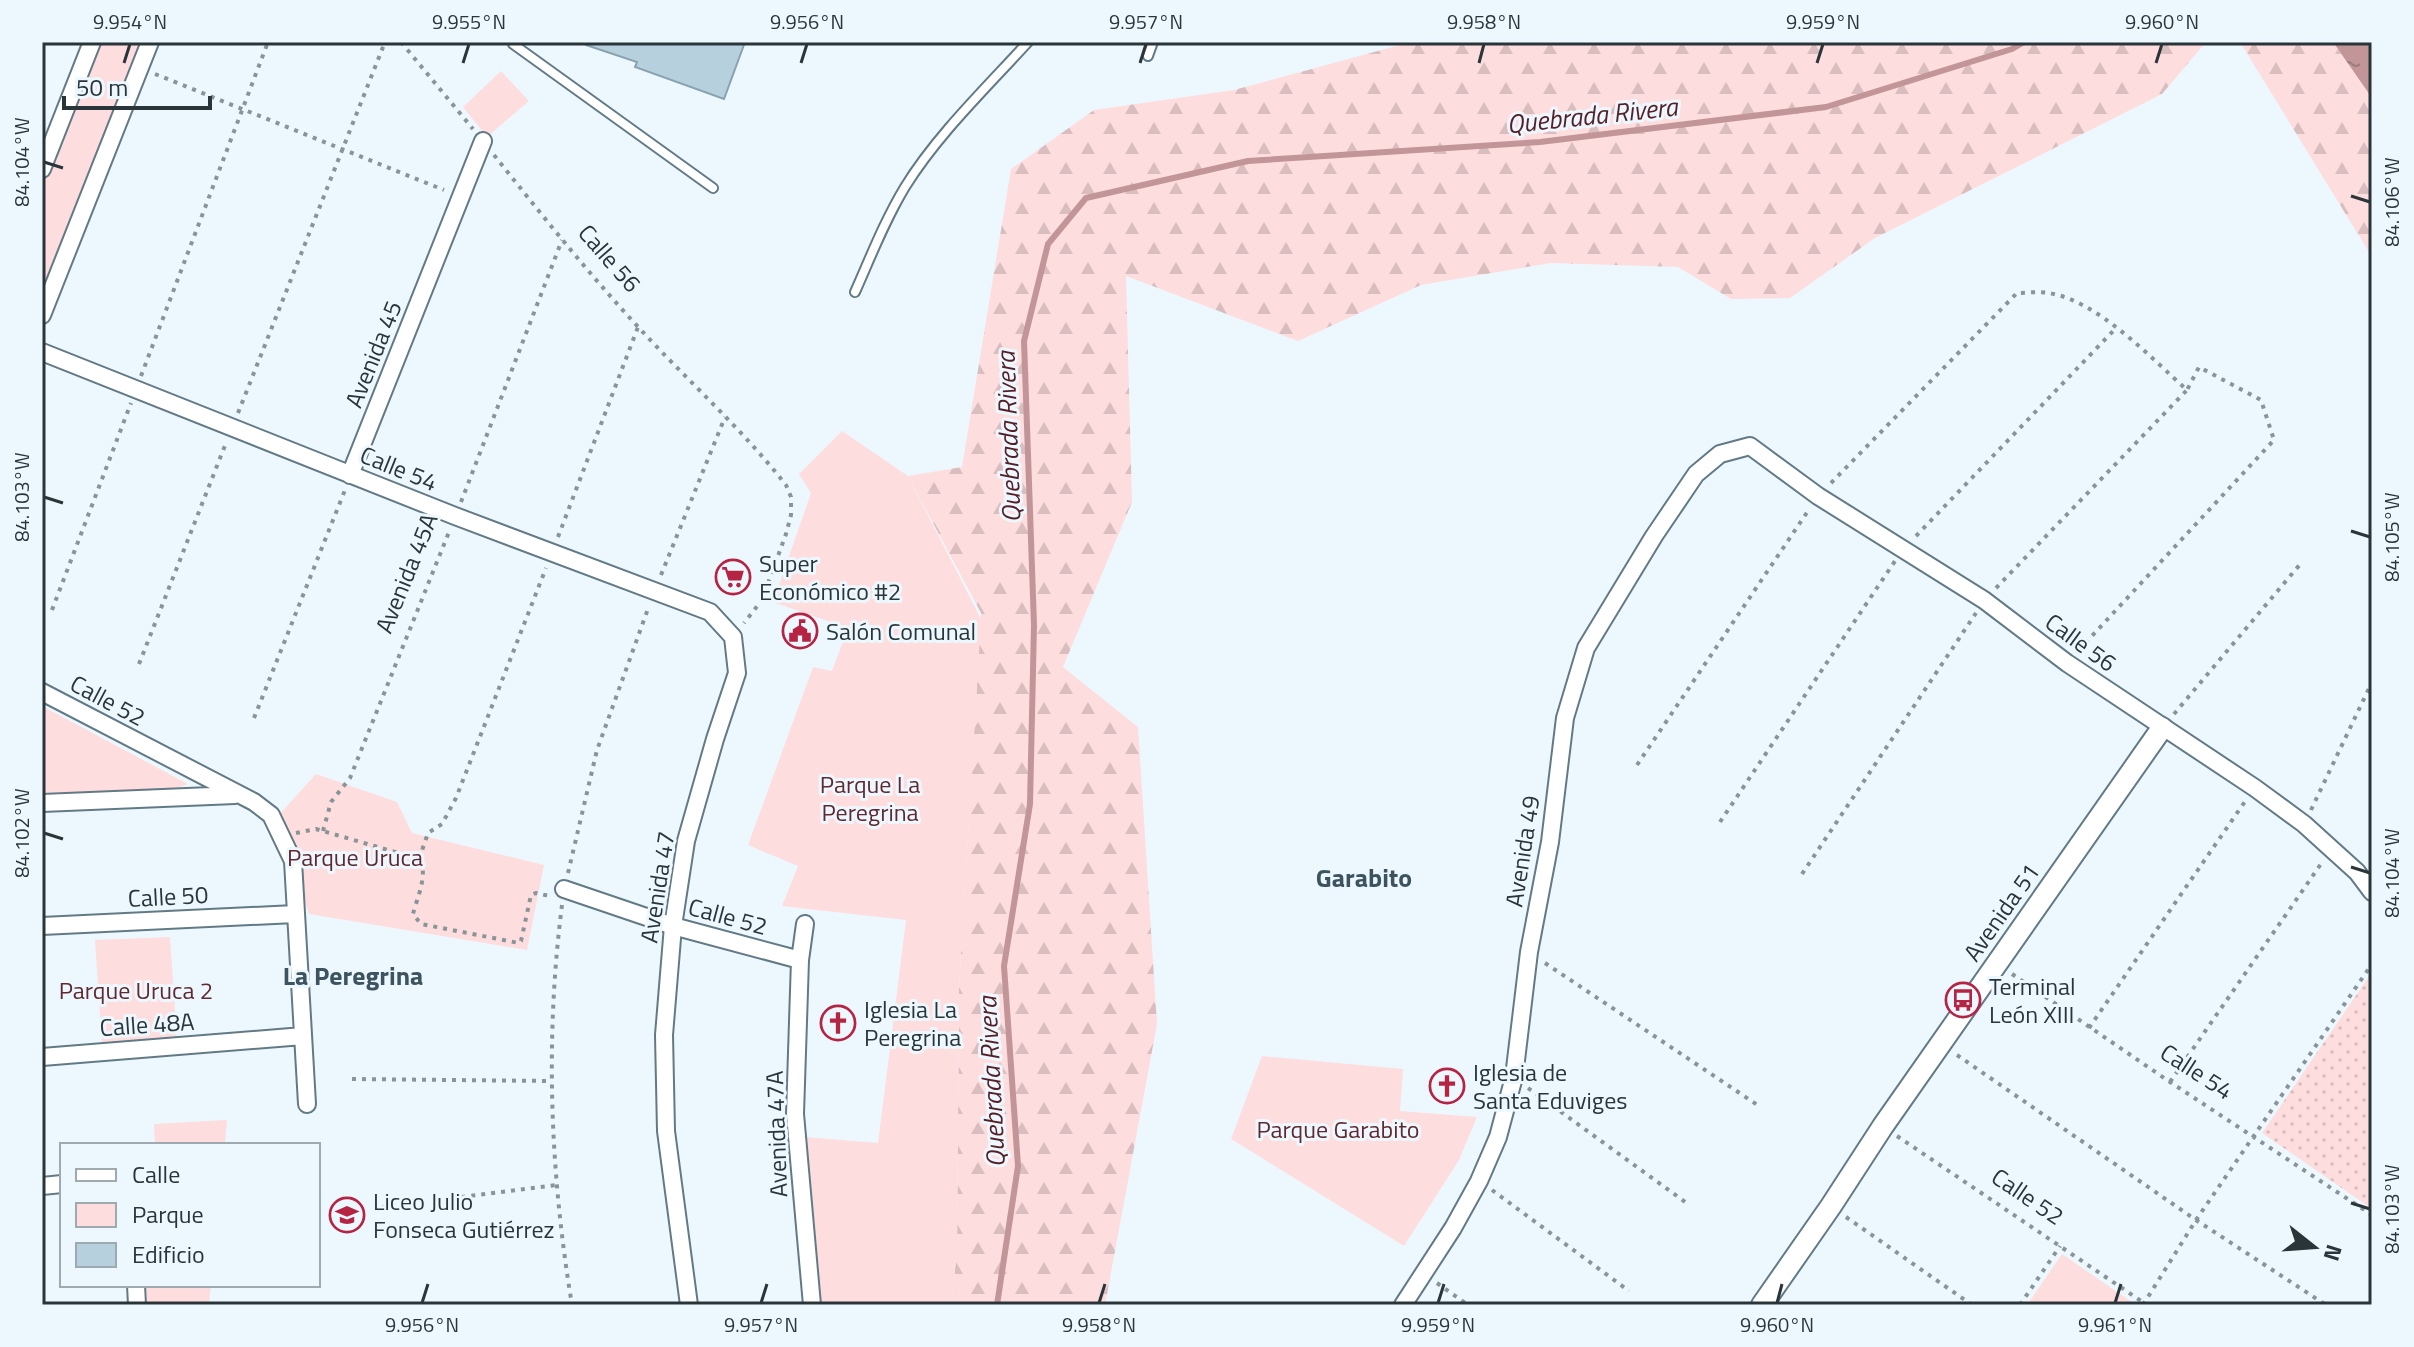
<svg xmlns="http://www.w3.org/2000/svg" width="2414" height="1347" viewBox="0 0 2414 1347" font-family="'Titillium Web',sans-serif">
	<defs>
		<pattern id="grass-dots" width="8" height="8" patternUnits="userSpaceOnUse" patternTransform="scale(2)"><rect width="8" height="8" fill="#feddde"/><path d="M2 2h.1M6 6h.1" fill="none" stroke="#dabebf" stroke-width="1.8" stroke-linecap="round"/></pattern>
		<pattern id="forest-firs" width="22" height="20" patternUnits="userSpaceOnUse" patternTransform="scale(2)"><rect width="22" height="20" fill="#feddde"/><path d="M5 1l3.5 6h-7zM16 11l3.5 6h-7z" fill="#dabebf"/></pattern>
		<pattern id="water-ripples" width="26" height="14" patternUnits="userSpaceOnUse" patternTransform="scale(2)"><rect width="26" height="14" fill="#c29698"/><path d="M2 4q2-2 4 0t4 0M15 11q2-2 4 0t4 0" fill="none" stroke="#9e7b7d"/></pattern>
	</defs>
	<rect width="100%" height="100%" fill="#edf8fe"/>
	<path fill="url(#grass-dots)" d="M 2372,972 L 2372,1209 L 2262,1133 Z"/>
	<path fill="url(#forest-firs)" d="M 1411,42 L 2206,42 L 2162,94 L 1875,238 L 1790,298 L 1731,299 L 1678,267 L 1551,263 L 1421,285 L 1298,341 L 1126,276 L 1132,502 L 1063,667 L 1138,727 L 1157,1024 L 1105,1305 L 951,1305 L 957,1251 L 959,988 L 981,613 L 908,476 L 962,467 L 1011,169 L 1094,110 L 1234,90 Z
		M 2240,42 L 2333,42 L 2372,98 L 2372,257 Z"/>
	<path fill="#feddde" d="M 98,42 L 140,42 L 42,294 L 42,185 Z
		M 501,71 L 529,101 L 487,137 L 463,107 Z
		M 842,431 L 908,476 L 981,619 L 959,988 L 957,1251 L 951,1305 L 821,1305 L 805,1137 L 878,1143 L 906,920 L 782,906 L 798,866 L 748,845 L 813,667 L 832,671 L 848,628 L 773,602 L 811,493 L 799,474 Z
		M 42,706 L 188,784 L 171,791 L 42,797 Z
		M 316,774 L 397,802 L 412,833 L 544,865 L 527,950 L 309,914 L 277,817 Z
		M 170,937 L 177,1040 L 102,1045 L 95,940 Z
		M 1262,1056 L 1403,1069 L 1400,1111 L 1477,1117 L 1459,1160 L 1404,1246 L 1231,1139 Z
		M 227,1120 L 225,1145 L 155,1145 L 154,1124 Z
		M 2062,1254 L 2136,1305 L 2027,1305 Z
		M 144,1285 L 211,1285 L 209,1305 L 145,1305 Z"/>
	<path fill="url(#water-ripples)" d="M 2333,42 L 2372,42 L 2372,98 Z"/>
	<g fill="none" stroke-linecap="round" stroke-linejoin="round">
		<path stroke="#c29698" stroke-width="6" d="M 997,1305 L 1018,1166 L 1004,966 L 1030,804 L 1034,625 L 1024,341 L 1048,244 L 1086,198 L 1248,161 L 1540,142 L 1826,107 L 2012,49 L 2024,42"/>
	</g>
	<path fill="#b6d0dd" stroke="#89a2af" stroke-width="2" d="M 586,42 L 745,42 L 724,99 L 635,67 L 637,62 L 586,45 Z"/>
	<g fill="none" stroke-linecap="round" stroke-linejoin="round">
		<g stroke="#627a86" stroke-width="12">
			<path id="service" d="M 513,42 L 513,44 L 713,188
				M 1148,56 L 1153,42
				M 855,292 C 871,256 885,220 905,187 C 937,135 987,87 1028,42"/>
		</g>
		<g stroke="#627a86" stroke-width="20">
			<path id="minor" d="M 42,169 L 92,42
				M 42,315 L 150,42
				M 42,352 L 455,516 L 710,612 L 733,637 L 737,673 L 715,739 L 686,841 L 673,926 L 664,1035 L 666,1131 L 689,1305
				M 350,475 L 483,141
				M 42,692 L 254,802 L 271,815 L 293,861 L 307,1104
				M 42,803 L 235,795
				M 564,889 L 673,926 L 800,960 L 805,924
				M 42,926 L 295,914
				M 800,960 L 795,1114 L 812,1305
				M 42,1057 L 303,1036
				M 42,1186 L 62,1184
				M 136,1285 L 137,1305
				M 1403,1305 L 1453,1228 L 1479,1181 L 1498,1137 L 1514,1077 L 1529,952 L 1550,842 L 1565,718 L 1586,648 L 1654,536 L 1696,474 L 1720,454 L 1750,446 L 1818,496 L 1984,600 L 2067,663 L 2255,788 L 2304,824 L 2357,872 L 2372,892"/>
		</g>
		<g stroke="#627a86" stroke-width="24">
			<path id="tertiary" d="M 1762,1305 L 1831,1206 L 1883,1126 L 2162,728"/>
		</g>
		<path stroke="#899499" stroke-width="4" stroke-dasharray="4 6" stroke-linecap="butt" d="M 401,42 L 473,129
			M 155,74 L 444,190
			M 494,155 C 541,214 588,273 640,329 C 688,381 742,429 786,485 L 791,497 L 791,515 L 786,534 L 762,600 L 744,623
			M 141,376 L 268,42
			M 238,413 L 385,42
			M 1831,483 L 2017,293 C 2027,293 2039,291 2049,293 C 2098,301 2151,358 2187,390 L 2199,367 L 2261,400 L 2274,440 L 2078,651
			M 461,502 L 562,240
			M 1916,536 L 2117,327
			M 558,537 L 638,327
			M 661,575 L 725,417
			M 1996,588 L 2187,390
			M 52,610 L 131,403
			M 139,664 L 226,443
			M 2174,714 L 2302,562
			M 254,718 L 345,490
			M 1637,765 L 1810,508
			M 2311,810 L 2372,682
			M 1720,822 L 1895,561
			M 323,831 L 331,802 L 350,778 L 449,532
			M 296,833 L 316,829 L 419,859 C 429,873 417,898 413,914 L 421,924 L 519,943 L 521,941 L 531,895 L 536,893 L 549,896
			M 419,859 L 428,833 L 442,824 L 456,798 L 546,568
			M 568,873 L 597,750 L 649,606
			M 1802,874 L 1976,613
			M 562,905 C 545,1038 550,1173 572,1305
			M 1545,963 L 1759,1106
			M 2012,974 L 2170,1082 L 2372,1215
			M 2089,1028 L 2246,800
			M 1957,1055 L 2196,1220 L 2326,1305
			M 352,1079 L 551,1081
			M 2170,1082 L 2323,861
			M 1528,1088 L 1688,1204
			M 1897,1136 L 2147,1305
			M 1492,1190 L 1629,1291
			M 382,1207 L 557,1185
			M 1846,1217 L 1972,1305
			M 1437,1283 L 1468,1305
			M 2020,1305 L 2060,1246
			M 2143,1305 L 2196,1220 L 2372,964"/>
		<use href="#service" stroke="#fff" stroke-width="8"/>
		<use href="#minor" stroke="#fff" stroke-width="16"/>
		<use href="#tertiary" stroke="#fff" stroke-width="20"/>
	</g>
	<path fill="none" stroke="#2a353a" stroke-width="3" d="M 124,63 L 130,44M 463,63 L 469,44M 801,63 L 807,44M 1140,63 L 1146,44M 1479,63 L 1484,44M 1817,63 L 1823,44M 2156,63 L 2162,44M 44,162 L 63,168M 2351,196 L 2370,202M 44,497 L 63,503M 2351,531 L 2370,537M 44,833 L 63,839M 2351,867 L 2370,873M 2351,1203 L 2370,1209M 422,1303 L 428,1284M 761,1303 L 767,1284M 1099,1303 L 1105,1284M 1438,1303 L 1444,1284M 1777,1303 L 1782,1284M 2115,1303 L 2121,1284"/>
	<defs>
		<g id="supermarket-ring" transform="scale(1.8)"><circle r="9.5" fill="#edf8fe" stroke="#b62444" stroke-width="1.5"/><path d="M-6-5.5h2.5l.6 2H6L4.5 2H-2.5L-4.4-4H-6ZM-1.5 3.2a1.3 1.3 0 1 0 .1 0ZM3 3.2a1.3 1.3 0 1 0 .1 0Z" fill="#b62444"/></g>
		<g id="civic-ring" transform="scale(1.8)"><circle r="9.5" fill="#edf8fe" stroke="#b62444" stroke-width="1.5"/><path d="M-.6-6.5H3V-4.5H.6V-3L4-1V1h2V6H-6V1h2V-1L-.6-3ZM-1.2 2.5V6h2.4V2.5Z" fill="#b62444"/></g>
		<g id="bus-ring" transform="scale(1.8)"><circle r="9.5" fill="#edf8fe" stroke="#b62444" stroke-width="1.5"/><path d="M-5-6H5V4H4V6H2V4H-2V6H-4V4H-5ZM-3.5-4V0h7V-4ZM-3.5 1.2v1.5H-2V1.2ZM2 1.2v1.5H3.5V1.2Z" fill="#b62444"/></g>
		<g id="church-ring" transform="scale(1.8)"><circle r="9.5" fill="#edf8fe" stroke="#b62444" stroke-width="1.5"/><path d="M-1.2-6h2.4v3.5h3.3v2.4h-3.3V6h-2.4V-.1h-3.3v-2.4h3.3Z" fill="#b62444"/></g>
		<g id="school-ring" transform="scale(1.8)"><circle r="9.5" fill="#edf8fe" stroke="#b62444" stroke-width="1.5"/><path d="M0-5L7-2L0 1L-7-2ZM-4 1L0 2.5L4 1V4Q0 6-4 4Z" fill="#b62444"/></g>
	</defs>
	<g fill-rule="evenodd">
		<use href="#supermarket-ring" x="733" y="577"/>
		<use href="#civic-ring" x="800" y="631"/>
		<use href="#bus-ring" x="1963" y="1000"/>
		<use href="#church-ring" x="838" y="1023"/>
		<use href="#church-ring" x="1447" y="1086"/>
		<use href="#school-ring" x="347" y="1215"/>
	</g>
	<g text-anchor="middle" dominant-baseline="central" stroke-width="6" stroke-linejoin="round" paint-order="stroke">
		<g font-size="24" fill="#2a353a" stroke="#edf8fe">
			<text transform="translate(610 258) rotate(49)">Calle 56</text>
			<text transform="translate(373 354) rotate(-68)">Avenida 45</text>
			<text transform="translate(399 468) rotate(22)">Calle 54</text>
			<text transform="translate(406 573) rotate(-68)">Avenida 45A</text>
			<text transform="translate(2081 642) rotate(36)">Calle 56</text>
			<text transform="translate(108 700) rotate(28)">Calle 52</text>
			<text transform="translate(1522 851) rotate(-81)">Avenida 49</text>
			<text transform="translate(657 887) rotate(-81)">Avenida 47</text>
			<text transform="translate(168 896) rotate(-3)">Calle 50</text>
			<text transform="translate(2001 912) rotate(-55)">Avenida 51</text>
			<text transform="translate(728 916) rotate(15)">Calle 52</text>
			<text transform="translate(147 1024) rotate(-4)">Calle 48A</text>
			<text transform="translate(2197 1071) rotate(33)">Calle 54</text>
			<text transform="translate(776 1134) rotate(-92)">Avenida 47A</text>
			<text transform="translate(2028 1196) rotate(34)">Calle 52</text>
		</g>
		<g font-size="24" fill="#2a353a" stroke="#edf8fe" text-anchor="start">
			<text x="759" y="563">Super<tspan x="759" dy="28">Económico #2</tspan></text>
			<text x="826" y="631">Salón Comunal</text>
			<text x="1989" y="986">Terminal<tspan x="1989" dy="28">León XIII</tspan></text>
			<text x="864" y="1009">Iglesia La<tspan x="864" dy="28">Peregrina</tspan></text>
			<text x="1473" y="1072">Iglesia de<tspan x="1473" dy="28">Santa Eduviges</tspan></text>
			<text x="373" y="1201">Liceo Julio<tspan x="373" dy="28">Fonseca Gutiérrez</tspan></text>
		</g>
		<g font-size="24" fill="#61282f" stroke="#edf8fe">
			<text x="870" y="784">Parque La<tspan x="870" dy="28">Peregrina</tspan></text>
			<text x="355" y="857">Parque Uruca</text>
			<text x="136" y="990">Parque Uruca 2</text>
			<text x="1338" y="1129">Parque Garabito</text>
		</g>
		<g font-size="26" font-style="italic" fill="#561e26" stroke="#edf8fe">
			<text transform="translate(1592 115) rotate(-6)">Quebrada Rivera</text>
			<text transform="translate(1008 437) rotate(-92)">Quebrada Rivera</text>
			<text transform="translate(991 1082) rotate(-93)">Quebrada Rivera</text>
		</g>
		<g font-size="26" font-weight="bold" fill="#3d5460" stroke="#edf8fe">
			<text x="1364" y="877">Garabito</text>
			<text x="353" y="975">La Peregrina</text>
		</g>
	</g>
	<rect width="2414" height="1347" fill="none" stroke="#edf8fe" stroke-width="88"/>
	<rect x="60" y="1143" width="260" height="144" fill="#edf8fe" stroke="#9faab0" stroke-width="2"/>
	<rect x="76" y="1169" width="40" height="12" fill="#ffffff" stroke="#9faab0" stroke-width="2"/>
	<text x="132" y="1183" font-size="24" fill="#2a353a">Calle</text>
	<rect x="76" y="1203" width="40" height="24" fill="#feddde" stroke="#9faab0" stroke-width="2"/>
	<text x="132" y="1223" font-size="24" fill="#2a353a">Parque</text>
	<rect x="76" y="1243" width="40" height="24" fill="#b6d0dd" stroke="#9faab0" stroke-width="2"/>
	<text x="132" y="1263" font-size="24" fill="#2a353a">Edificio</text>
	<g transform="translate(2314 1247) rotate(107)" stroke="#edf8fe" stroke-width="6" paint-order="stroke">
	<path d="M0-6L14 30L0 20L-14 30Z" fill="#2a353a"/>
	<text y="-12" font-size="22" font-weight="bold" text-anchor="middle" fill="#2a353a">N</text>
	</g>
	<path d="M64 96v12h146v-12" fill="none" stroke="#2a353a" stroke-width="4"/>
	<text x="76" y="96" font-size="24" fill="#2a353a" stroke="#edf8fe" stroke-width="6" paint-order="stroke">50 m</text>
	<rect x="44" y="44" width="2326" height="1259" fill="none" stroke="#2a353a" stroke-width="3"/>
	<g font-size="20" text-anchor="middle" fill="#2a353a">
		<text x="130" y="29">9.954°N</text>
		<text x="469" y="29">9.955°N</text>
		<text x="807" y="29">9.956°N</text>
		<text x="1146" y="29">9.957°N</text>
		<text x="1484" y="29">9.958°N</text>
		<text x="1823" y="29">9.959°N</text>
		<text x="2162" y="29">9.960°N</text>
		<text transform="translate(22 162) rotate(-90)" y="7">84.104°W</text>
		<text transform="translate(2392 202) rotate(-90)" y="7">84.106°W</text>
		<text transform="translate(22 497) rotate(-90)" y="7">84.103°W</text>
		<text transform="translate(2392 537) rotate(-90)" y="7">84.105°W</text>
		<text transform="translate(22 833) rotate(-90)" y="7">84.102°W</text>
		<text transform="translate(2392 873) rotate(-90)" y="7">84.104°W</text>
		<text transform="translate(2392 1209) rotate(-90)" y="7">84.103°W</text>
		<text x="422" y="1332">9.956°N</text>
		<text x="761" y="1332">9.957°N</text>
		<text x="1099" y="1332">9.958°N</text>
		<text x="1438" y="1332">9.959°N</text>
		<text x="1777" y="1332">9.960°N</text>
		<text x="2115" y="1332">9.961°N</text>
	</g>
</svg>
